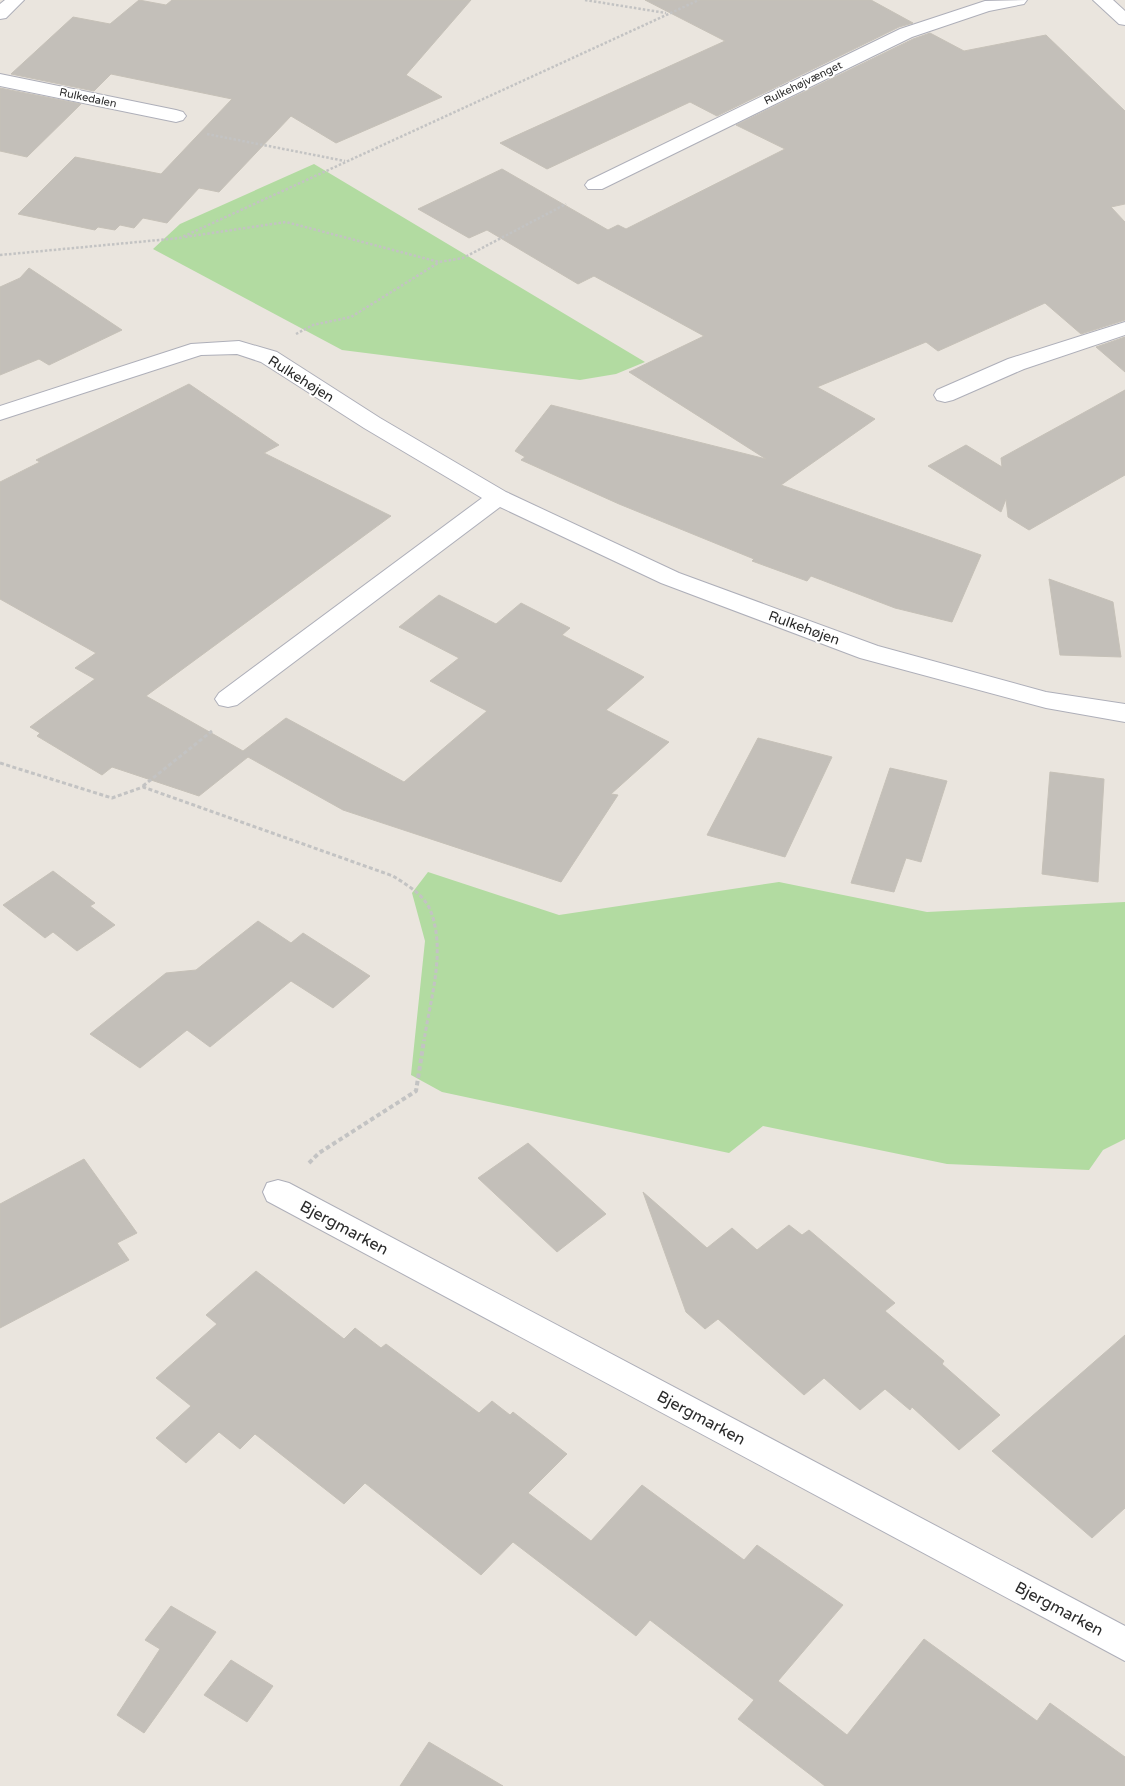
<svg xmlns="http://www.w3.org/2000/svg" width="1125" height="1786" viewBox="0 0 1125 1786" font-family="'Varela Round',sans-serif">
	<rect width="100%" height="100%" fill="#eae5de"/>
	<path fill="#b2dba1" d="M 314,164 L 645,362 L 616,374 L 580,380 L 342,350 L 153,249 L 180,224 Z
		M 428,872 L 559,915 L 779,882 L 927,912 L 1125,902 L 1125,1139 L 1103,1150 L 1089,1170 L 947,1164 L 763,1126 L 729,1153 L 442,1092 L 411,1075 L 425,941 L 412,893 Z"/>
	<path fill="#c3bfb9" stroke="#c6c1b8" d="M 139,0 L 166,5 L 172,0 L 471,0 L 406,75 L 442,97 L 336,143 L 291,116 L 219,192 L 199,188 L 167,223 L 143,218 L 134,228 L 120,225 L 115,230 L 98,227 L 95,230 L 18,214 L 75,157 L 161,174 L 232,99 L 111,74 L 94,91 L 11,74 L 73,17 L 110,24 Z
		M 645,0 L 871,0 L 913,23 L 899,27 L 717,116 L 690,102 L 547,169 L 500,143 L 725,41 Z
		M 930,33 L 964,51 L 1046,35 L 1125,111 L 1125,204 L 1111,207 L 1125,222 L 1125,320 L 1081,334 L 1045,303 L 938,351 L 926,342 L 817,387 L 875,419 L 781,485 L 981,555 L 952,622 L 895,608 L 811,576 L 807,581 L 752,561 L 754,559 L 619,504 L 521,460 L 525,457 L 515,451 L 551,405 L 766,459 L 629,372 L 704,336 L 594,276 L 578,284 L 487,230 L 469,238 L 418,209 L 502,169 L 608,230 L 618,225 L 626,229 L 785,149 L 736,125 L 913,39 Z
		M 0,88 L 81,104 L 27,157 L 0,151 Z
		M 29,268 L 122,330 L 49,365 L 39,359 L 0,375 L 0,287 L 20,278 Z
		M 1125,337 L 1125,372 L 1096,347 Z
		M 189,384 L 279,445 L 264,453 L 391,516 L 146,696 L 243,751 L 286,718 L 404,782 L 487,711 L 430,681 L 459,658 L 399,627 L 439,595 L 496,624 L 521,603 L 570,628 L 562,635 L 644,677 L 606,710 L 669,742 L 611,794 L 618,795 L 561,882 L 343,810 L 248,757 L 199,796 L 112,767 L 102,775 L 37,736 L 40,733 L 30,727 L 95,679 L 75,668 L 96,653 L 0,599 L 0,482 L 40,462 L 36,460 Z
		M 1125,390 L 1125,475 L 1029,530 L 1008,517 L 1006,499 L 1001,512 L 928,466 L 966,445 L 1002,467 L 1001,458 Z
		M 1049,579 L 1113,602 L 1121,657 L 1060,655 Z
		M 758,738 L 832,757 L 785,857 L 707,835 Z
		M 890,768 L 947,781 L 921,862 L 906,858 L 894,892 L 851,883 Z
		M 1050,772 L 1104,779 L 1098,882 L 1042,874 Z
		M 53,871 L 95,903 L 90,906 L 115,925 L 77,951 L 53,932 L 45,938 L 3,905 Z
		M 258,921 L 291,943 L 303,933 L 370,976 L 333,1008 L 291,981 L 210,1047 L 187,1030 L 140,1068 L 90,1034 L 166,973 L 196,970 Z
		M 528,1143 L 606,1214 L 557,1252 L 478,1178 Z
		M 84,1159 L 137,1233 L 117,1243 L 129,1260 L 0,1328 L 0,1204 Z
		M 643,1192 L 707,1248 L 732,1228 L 757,1250 L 789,1225 L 802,1235 L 809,1230 L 895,1303 L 885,1311 L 944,1361 L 942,1364 L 1000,1415 L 959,1450 L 912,1407 L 910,1410 L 885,1389 L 860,1410 L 824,1378 L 804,1395 L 718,1319 L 705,1329 L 686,1312 Z
		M 256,1271 L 344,1339 L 355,1328 L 381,1348 L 386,1344 L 479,1413 L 492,1401 L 510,1415 L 513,1412 L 567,1454 L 528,1493 L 591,1541 L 642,1485 L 744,1560 L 757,1545 L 843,1605 L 778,1681 L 847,1735 L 924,1639 L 1037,1721 L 1050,1703 L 1125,1757 L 1125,1786 L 825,1786 L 738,1719 L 754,1700 L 650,1620 L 636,1636 L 513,1542 L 481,1575 L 365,1483 L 344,1504 L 255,1434 L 240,1449 L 219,1432 L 186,1463 L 156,1438 L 191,1406 L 156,1378 L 217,1324 L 206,1315 Z
		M 1125,1335 L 1125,1508 L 1092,1538 L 992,1451 Z
		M 171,1606 L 216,1632 L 144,1733 L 117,1715 L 160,1649 L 145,1640 Z
		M 231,1660 L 273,1686 L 247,1722 L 204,1695 Z
		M 429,1742 L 503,1786 L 400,1786 Z"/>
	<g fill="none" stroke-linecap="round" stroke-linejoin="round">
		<g stroke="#aeafb9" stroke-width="2">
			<path id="street" d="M 5,0 L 24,0 L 6,18 L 0,19 L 0,4 Z
				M 1027,0 L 1024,4 L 989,11 L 912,37 L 602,189 L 588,189 L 585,185 L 588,181 L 900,29 L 985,1 Z
				M 1093,0 L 1113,0 L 1125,11 L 1125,25 L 1119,24 Z
				M 0,74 L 176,110 L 183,112 L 186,116 L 183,120 L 176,122 L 0,86 Z
				M 1125,322 L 1125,335 L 1024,369 L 953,400 L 945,402 L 937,400 L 934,395 L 937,390 L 1008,359 Z
				M 239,341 L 277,352 L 380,418 L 506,492 L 679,573 L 878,646 L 1046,692 L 1125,704 L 1125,722 L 1046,708 L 860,658 L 661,583 L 500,507 L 237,705 L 228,707 L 219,705 L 215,699 L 219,693 L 482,498 L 364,428 L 261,362 L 237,354 L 201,355 L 0,420 L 0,406 L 191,344 Z
				M 278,1180 L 289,1183 L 1125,1626 L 1125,1661 L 267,1201 L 263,1192 L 267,1183 Z"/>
		</g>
		<path stroke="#c3c3c3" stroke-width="2.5" stroke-dasharray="2.5 2" stroke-linecap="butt" d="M 585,0 L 666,13
			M 207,134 L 345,161
			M 185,237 L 286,222 L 439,262 L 463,258 L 566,204
			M 0,255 L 180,238 L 699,0
			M 296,334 L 313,325 L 351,317 L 438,263"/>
		<path stroke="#c3c3c3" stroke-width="3" stroke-dasharray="4 2.5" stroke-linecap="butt" d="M 0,763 L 112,798 L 143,787 L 393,876 C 407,885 425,895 431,912 C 446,952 430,1000 424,1041
			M 143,786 L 212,731"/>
		<path stroke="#c3c3c3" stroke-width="4" stroke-dasharray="4.5 3" stroke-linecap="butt" d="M 309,1163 L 319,1153 L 416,1091 L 424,1040"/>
		<use href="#street" fill="#fff" fill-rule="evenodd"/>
	</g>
	<g text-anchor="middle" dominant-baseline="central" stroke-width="4" stroke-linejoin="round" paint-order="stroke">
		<g font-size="11" fill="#2a2a2a" stroke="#fff">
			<text transform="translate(803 83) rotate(-26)">Rulkehøjvænget</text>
			<text transform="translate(88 98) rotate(12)">Rulkedalen</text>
		</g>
		<g font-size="14" fill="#2a2a2a" stroke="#fff">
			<text transform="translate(301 379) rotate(32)">Rulkehøjen</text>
			<text transform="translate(804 628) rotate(20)">Rulkehøjen</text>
		</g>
		<g font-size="16" fill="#2a2a2a" stroke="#fff">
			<text transform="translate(344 1228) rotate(28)">Bjergmarken</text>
			<text transform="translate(701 1418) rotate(28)">Bjergmarken</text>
			<text transform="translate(1059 1609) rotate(28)">Bjergmarken</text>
		</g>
	</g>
</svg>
